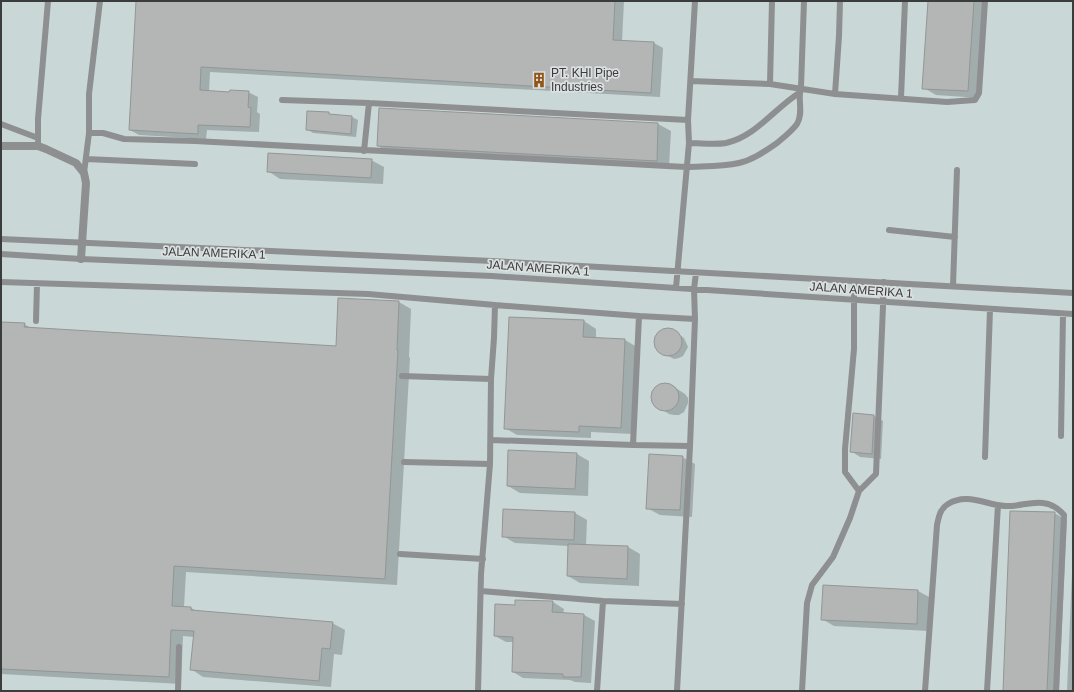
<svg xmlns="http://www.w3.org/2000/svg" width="1074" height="692" viewBox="0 0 1074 692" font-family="Arial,sans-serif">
	<rect width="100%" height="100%" fill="#dce0e0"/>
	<path fill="#cad7d7" d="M 1,1 L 1073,1 L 1073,691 L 1,691 Z"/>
	<path fill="#0003" d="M 137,1 L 624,1 L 622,41 L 654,43 L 663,48 L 660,97 L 210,72 L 209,92 L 230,93 L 248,92 L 258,97 L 257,112 L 260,114 L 259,132 L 207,130 L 206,139 L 139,135 L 130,130 Z
		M 929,1 L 986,1 L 980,98 L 936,95 L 924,88 Z
		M 380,109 L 658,124 L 671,131 L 669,167 L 391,153 L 378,146 Z
		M 329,113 L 332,116 L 352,117 L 358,120 L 356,137 L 313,133 L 307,129 Z
		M 371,160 L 384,167 L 383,184 L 280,179 L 268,171 Z
		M 399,302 L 411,309 L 409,357 L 410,358 L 397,585 L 186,572 L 184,607 L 191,608 L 197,611 L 332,623 L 345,630 L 342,655 L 334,654 L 331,687 L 203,677 L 191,669 L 194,637 L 183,636 L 181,684 L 1,674 L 1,323 L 24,324 L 33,329 L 337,347 Z
		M 584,321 L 596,329 L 596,339 L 625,340 L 637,347 L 633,434 L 591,432 L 591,438 L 517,435 L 505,428 Z
		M 664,330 L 674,331 L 684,338 L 688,347 L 683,356 L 679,358 L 674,359 L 658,351 L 656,347 L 656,337 Z
		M 661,384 L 666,384 L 671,385 L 685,394 L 688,398 L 688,403 L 684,412 L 679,415 L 674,415 L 669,414 L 655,405 L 652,396 L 653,391 L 656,387 Z
		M 874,416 L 883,421 L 881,459 L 860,457 L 851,451 Z
		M 577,454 L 589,461 L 588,496 L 520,493 L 508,486 Z
		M 682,457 L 695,464 L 692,517 L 660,515 L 647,508 Z
		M 504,510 L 575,513 L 587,520 L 586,545 L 628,547 L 640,554 L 639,586 L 580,583 L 568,576 L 569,546 L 515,543 L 503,536 Z
		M 1054,513 L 1067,520 L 1059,691 L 1004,691 Z
		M 1073,549 L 1073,691 L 1067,691 Z
		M 824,586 L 918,591 L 931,598 L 929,631 L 834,626 L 822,619 Z
		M 553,602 L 564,609 L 563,614 L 584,615 L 595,621 L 591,683 L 575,682 L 570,680 L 523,678 L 513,672 L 514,642 L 506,642 L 495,636 L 516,606 Z"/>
	<path fill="#b3b6b5" stroke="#929694" d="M 136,1 L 615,1 L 613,40 L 654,42 L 651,93 L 201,67 L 200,90 L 229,92 L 230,90 L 249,91 L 248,107 L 251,108 L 250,127 L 198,125 L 198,134 L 129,130 Z
		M 928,1 L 974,1 L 968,91 L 922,89 Z
		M 379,108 L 658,123 L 657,161 L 377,146 Z
		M 307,111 L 329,112 L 329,114 L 352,116 L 351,134 L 306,130 Z
		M 268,153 L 372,159 L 371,178 L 267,172 Z
		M 338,298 L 399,301 L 397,350 L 398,350 L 385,579 L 174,566 L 172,606 L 191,607 L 191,610 L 333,622 L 330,649 L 322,648 L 319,681 L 190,670 L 194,631 L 171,630 L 169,677 L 1,669 L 1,322 L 25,323 L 24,327 L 336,346 Z
		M 509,317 L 584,320 L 583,337 L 625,339 L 621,428 L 579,426 L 579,432 L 504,429 Z
		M654 342a14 14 0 1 1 28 0a14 14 0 1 1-28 0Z
		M651 397a14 14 0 1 1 28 0a14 14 0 1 1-28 0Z
		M 853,413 L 874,415 L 872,454 L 850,452 Z
		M 508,450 L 577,453 L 575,489 L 507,486 Z
		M 649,454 L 683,456 L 680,510 L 646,509 Z
		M 503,509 L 575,512 L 574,540 L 502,537 Z
		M 1010,511 L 1055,512 L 1047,691 L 1003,691 Z
		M 568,544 L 628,546 L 627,579 L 567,576 Z
		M 823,585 L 918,590 L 917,624 L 821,620 Z
		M 515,600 L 553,601 L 552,612 L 584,614 L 581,677 L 563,677 L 563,674 L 512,672 L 513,637 L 494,636 L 495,604 L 515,605 Z"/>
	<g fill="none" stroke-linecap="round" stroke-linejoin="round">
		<path stroke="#8e8f90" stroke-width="6" d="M 100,1 L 89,94 L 89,133 L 103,133 L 124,139 L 195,141 L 686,167 C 703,166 722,167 739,163 C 753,160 765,151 777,143 C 783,138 792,131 797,124 C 804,112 797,99 801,87 L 804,1
			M 691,81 L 770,84 L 835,94 L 947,102 L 975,100 L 979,93 L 985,1
			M 770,84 L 772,1
			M 835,94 L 839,36 L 840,1
			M 901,98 L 905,1
			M 282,100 L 369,103 L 688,120
			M 1,124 L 38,138
			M 689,143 C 701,143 714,145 726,143 C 755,137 774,109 799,93
			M 38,146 L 38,119 L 48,1
			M 364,151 L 369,103
			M 86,159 L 195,164
			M 84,173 L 89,133
			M 889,230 L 955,237
			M 1,239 L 492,261 L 1073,293
			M 1,254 L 81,259 L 492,276 L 1073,314
			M 854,281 L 854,349 L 845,449 L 845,472 L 859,491
			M 1,282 L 368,294 L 495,305 L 494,338 L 491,379 L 490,464 L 481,574 L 478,691
			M 953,286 L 957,170
			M 676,288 L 689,143 L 688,120 L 695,1
			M 495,305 L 639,316
			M 695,319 L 694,289 L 696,273
			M 36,321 L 37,284
			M 402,376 L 491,379
			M 1061,436 L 1063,314
			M 491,440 L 633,445 L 690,446 L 677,691
			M 633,445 L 639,316 L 695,319 L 690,446
			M 985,457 L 990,309
			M 404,462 L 490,464
			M 400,554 L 483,559
			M 481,591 L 603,601 L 682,604
			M 178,691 L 179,647
			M 597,691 L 603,601
			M 802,691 L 807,603 L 812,585 L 833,557 L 850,518 L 859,491 L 876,474 L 884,282
			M 925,691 L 937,525 C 939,516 940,509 948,504 C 967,492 986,505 1005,506 C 1018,507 1031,501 1043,503 C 1052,504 1058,508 1064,515 L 1056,691
			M 987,691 L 998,505"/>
		<path stroke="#8e8f90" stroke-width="8" d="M 1,146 L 38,146 L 46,149 L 76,163 L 84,173 L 86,183 L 81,259"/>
	</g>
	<defs>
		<g id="building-bare" transform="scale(1.2)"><path d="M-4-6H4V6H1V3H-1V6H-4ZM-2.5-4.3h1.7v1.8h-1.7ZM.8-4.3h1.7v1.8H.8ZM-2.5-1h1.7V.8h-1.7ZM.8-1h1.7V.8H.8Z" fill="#915516" stroke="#dce0e0" stroke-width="2.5" paint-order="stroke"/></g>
	</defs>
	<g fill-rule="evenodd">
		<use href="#building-bare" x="539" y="80"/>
	</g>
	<g text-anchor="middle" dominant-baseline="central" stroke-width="3.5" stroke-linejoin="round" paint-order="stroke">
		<g font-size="12" fill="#3b3d3d" stroke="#dce0e0" text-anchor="start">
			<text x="551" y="73">PT. KHI Pipe<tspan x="551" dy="14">Industries</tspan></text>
		</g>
		<g font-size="12" fill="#3b3d3d" stroke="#dce0e0">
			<text transform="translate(214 253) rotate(2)">JALAN AMERIKA 1</text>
			<text transform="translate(538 268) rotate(4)">JALAN AMERIKA 1</text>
			<text transform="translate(861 290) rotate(4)">JALAN AMERIKA 1</text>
		</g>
	</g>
	<rect width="1074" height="692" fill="none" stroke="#3b3d3d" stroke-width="4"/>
</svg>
